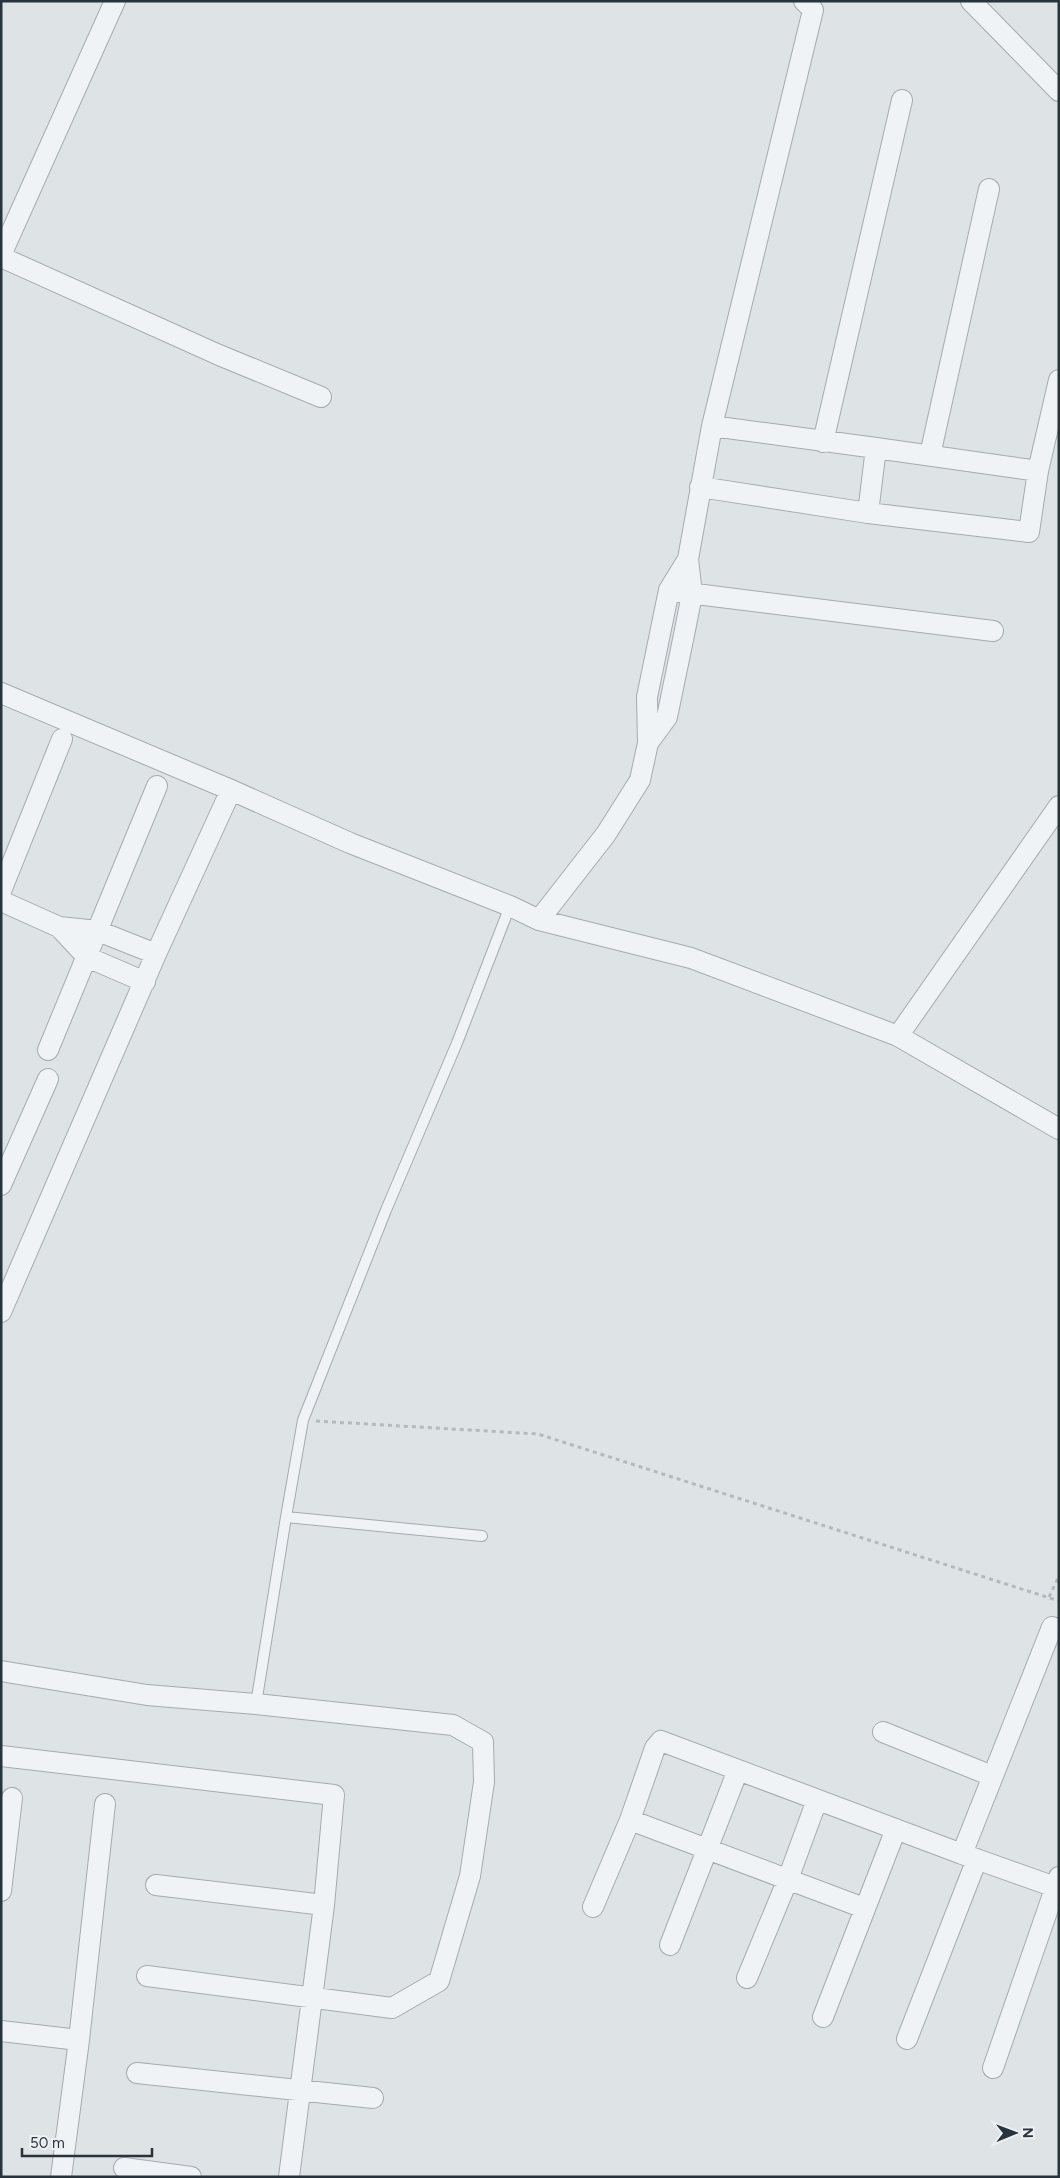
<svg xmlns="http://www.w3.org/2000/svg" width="1060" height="2178" viewBox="0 0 1060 2178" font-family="Figtree,sans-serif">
	<rect width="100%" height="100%" fill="#dee3e6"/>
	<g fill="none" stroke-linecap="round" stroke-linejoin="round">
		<g stroke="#a4abaf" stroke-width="12">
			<path id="service" d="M 286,1517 L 303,1420 L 386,1210 L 457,1043 L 510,906
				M 256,1704 L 286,1517 L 482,1536"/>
		</g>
		<g stroke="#a4abaf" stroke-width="22">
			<path id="minor" d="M 971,1 L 1059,91
				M 1,255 L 115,1
				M 1,257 L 219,355 L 321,397
				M 712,426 L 813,10 L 804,1
				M 823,442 L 902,100
				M 876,448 L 1038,471
				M 930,455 L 989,189
				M 700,487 L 868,513
				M 680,592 L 993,631
				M 1,693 L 231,790 L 350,843 L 510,906 L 539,920 L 691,958 L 898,1036 L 1059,1129
				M 648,743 L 667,717 L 685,630 L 692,594 L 688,559 L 712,426 L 876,448 L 868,513 L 1029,532 L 1038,471 L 1059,380
				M 1,891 L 62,739
				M 1,901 L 59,927 L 98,931 L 156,954
				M 539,920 L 606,834 L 640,780 L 648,743 L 647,697 L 669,590 L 688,559
				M 59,927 L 87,957 L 145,982
				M 898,1036 L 1059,806
				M 48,1050 L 157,786
				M 1,1185 L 48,1079
				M 1,1312 L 156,954 L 231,790
				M 1052,1627 L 962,1854 L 1055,1887
				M 1,1671 L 147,1695 L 256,1704 L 453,1725 L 483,1742 L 484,1782 L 470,1876 L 439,1981 L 392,2008 L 147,1976
				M 883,1732 L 992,1776
				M 1,1756 L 334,1795 L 324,1905 L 289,2177
				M 630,1820 L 864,1908
				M 156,1885 L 324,1905
				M 1,1891 L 12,1798
				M 593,1907 L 630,1820 L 655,1748 L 661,1741 L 962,1854
				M 670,1945 L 738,1770
				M 747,1978 L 788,1879 L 817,1800
				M 823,2017 L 896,1829
				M 1,2031 L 79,2040
				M 907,2039 L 977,1859
				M 993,2068 L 1059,1877
				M 137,2073 L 373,2098
				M 124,2168 L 191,2177
				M 61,2177 L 79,2040 L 105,1804"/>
		</g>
		<path stroke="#b4b9bd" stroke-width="3" stroke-dasharray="4 4" stroke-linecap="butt" d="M 316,1421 L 538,1434 L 1059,1601
			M 1049,1597 L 1059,1576"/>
		<use href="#service" stroke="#f0f3f5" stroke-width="10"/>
		<use href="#minor" stroke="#f0f3f5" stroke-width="20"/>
	</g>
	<rect width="1060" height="2178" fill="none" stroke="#29333b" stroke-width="5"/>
	<g transform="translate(1015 2133) rotate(89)" stroke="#edf1f4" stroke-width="4" paint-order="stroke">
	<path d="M0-4L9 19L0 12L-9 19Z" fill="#29333b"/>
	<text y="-8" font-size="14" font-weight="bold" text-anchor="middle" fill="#29333b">N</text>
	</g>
	<path d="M22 2148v8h130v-8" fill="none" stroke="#29333b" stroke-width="2.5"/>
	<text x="30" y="2148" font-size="15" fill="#29333b" stroke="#edf1f4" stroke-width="4" paint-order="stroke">50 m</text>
</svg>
